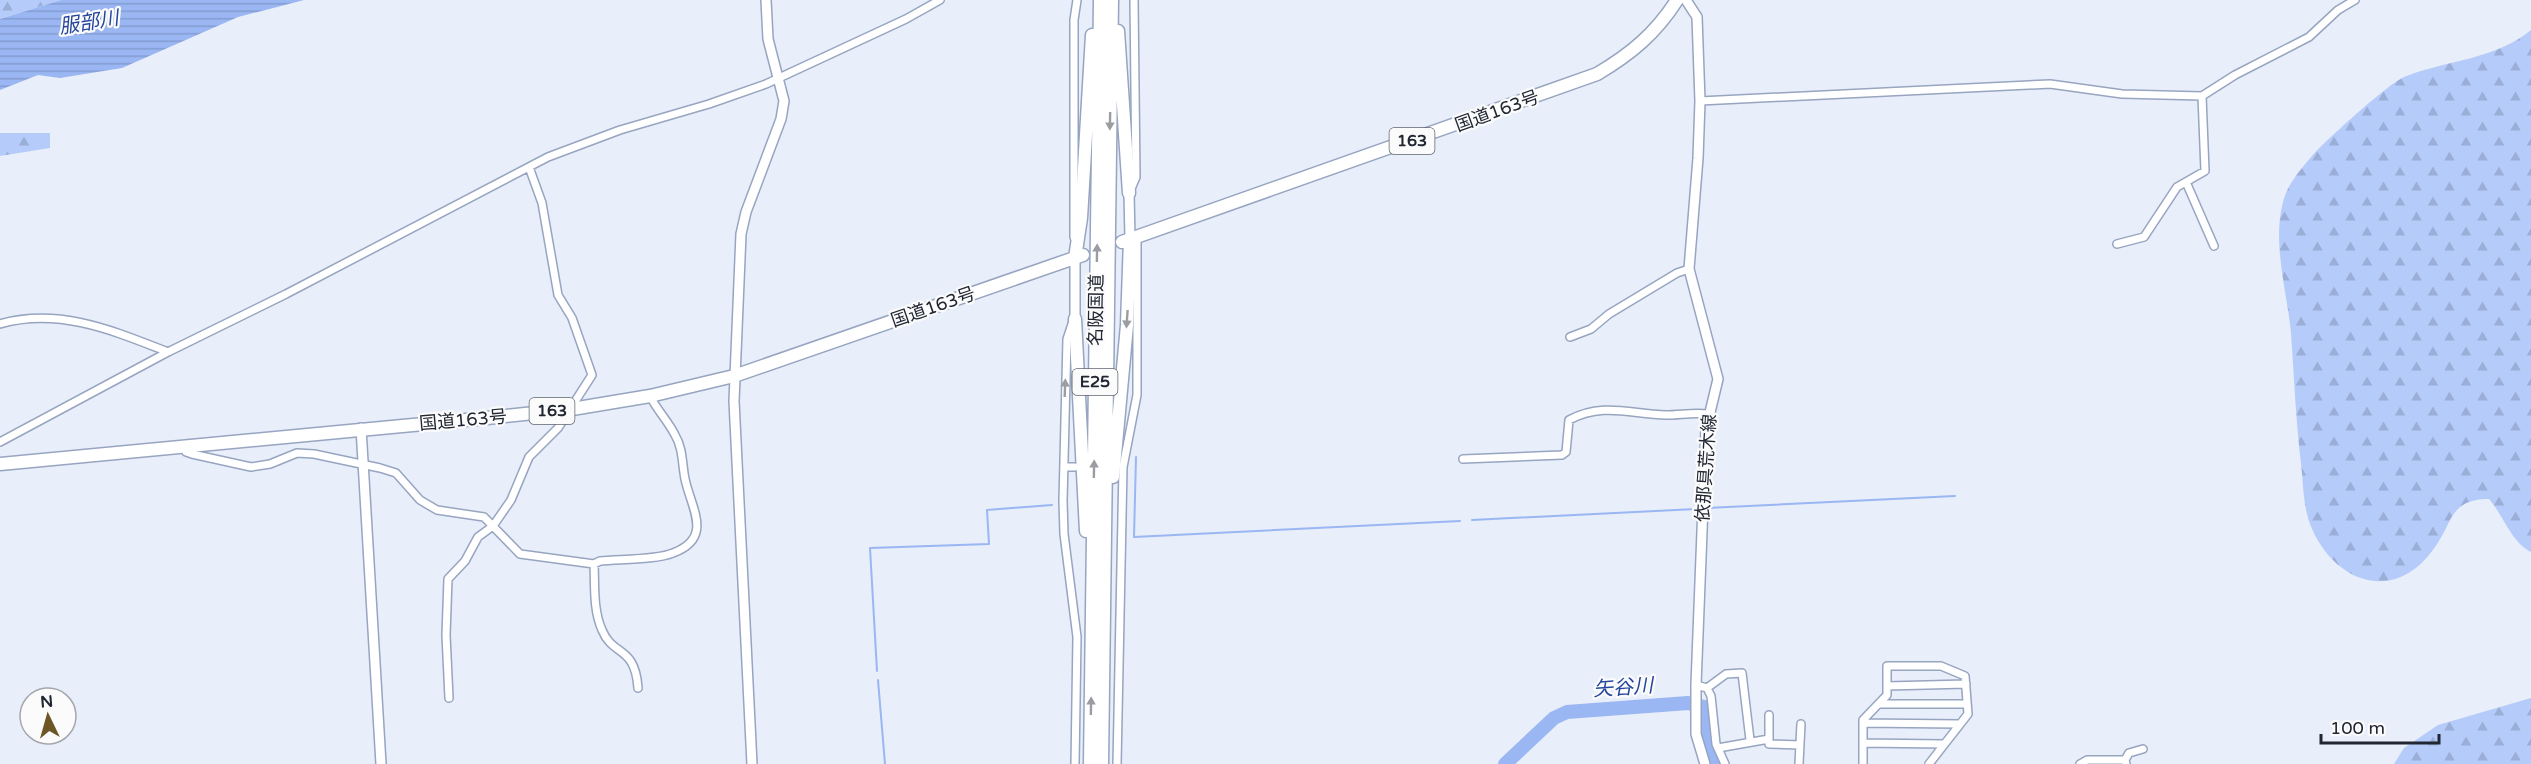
<svg xmlns="http://www.w3.org/2000/svg" width="2531" height="764" viewBox="0 0 2531 764" font-family="'Varela Round','Noto Sans JP',sans-serif">
	<defs>
		<pattern id="forest-firs" width="22" height="20" patternUnits="userSpaceOnUse" patternTransform="scale(1.5)"><rect width="22" height="20" fill="#b5cbfa"/><path d="M5 1l3.5 6h-7zM16 11l3.5 6h-7z" fill="#9baed7"/></pattern>
		<pattern id="water-rules" width="6" height="5" patternUnits="userSpaceOnUse" patternTransform="scale(1.5)"><rect width="6" height="5" fill="#9ab6f3"/><path d="M0 2.5h6" fill="none" stroke="#849cd1"/></pattern>
	</defs>
	<rect width="100%" height="100%" fill="#e8eefa"/>
	<path fill="url(#forest-firs)" d="M 0,0 L 61,0 L 0,19 Z
		M 2531,30 L 2531,552 C 2512,543 2503,515 2489,499 C 2480,499 2471,500 2463,505 C 2452,512 2449,523 2443,534 C 2428,562 2403,587 2368,580 C 2338,574 2314,543 2307,514 C 2303,497 2303,480 2301,464 C 2296,421 2294,377 2291,333 C 2287,291 2272,244 2283,202 C 2287,185 2300,170 2312,156 C 2325,141 2388,84 2404,77 C 2446,60 2495,60 2531,30 Z
		M 0,133 L 50,133 L 50,148 L 0,156 Z
		M 2531,698 L 2531,764 L 2394,764 L 2404,748 L 2438,725 Z"/>
	<path fill="url(#water-rules)" d="M 61,0 L 304,0 L 238,17 L 122,68 L 60,78 L 38,75 L 0,90 L 0,19 Z"/>
	<g fill="none" stroke-linecap="round" stroke-linejoin="round">
		<path stroke="#9ab6f3" stroke-width="2" d="M 1136,457 L 1134,537 L 1460,521
			M 1707,508 L 1955,496
			M 1472,520 L 1696,509
			M 877,671 L 870,548 L 989,544 L 987,510 L 1052,505
			M 878,680 L 885,764"/>
		<path stroke="#9ab6f3" stroke-width="14" d="M 1505,764 L 1554,718 L 1567,712 L 1688,703 L 1704,707 L 1706,743 L 1715,764"/>
		<g stroke="#97a5c1" stroke-width="10">
			<path id="street" d="M 1700,101 L 2050,84 L 2122,94 L 2202,96 L 2235,75 L 2309,37 L 2338,10 L 2355,0
				M 2186,182 L 2214,246
				M 1130,191 L 1136,177 L 1134,0
				M 1074,237 L 1074,20 L 1077,0
				M 2117,244 L 2144,237 L 2177,187 L 2205,171 L 2202,96
				M 1073,321 L 1067,339 L 1063,501 L 1064,534 L 1077,637 L 1075,764
				M 0,324 C 59,307 114,331 168,352
				M 1570,337 L 1591,329 L 1609,314 L 1677,273 L 1689,269
				M 0,442 L 168,352 L 286,294 L 548,157 L 620,130 L 709,104 L 766,84 L 906,19 L 940,0
				M 183,445 L 186,452 L 192,454 L 251,467 L 270,464 L 297,453 L 314,454 L 380,468 L 396,473 L 420,500 L 437,510 L 484,517 L 520,554 L 594,564 L 600,561 C 619,559 657,560 673,553 C 714,538 691,508 685,479 C 682,464 683,448 675,435 C 668,421 657,410 650,396
				M 1463,459 L 1562,455 L 1566,452 L 1569,420 C 1603,402 1630,414 1666,415 C 1680,415 1694,412 1708,414
				M 1065,467 L 1075,467
				M 594,564 C 595,586 593,610 602,630 C 613,657 635,645 638,688
				M 1696,685 L 1707,688 L 1711,696 L 1716,744 L 1725,764
				M 1887,686 L 1966,684
				M 1707,688 L 1726,674 L 1742,673 L 1750,740
				M 449,698 L 446,635 L 448,579 L 465,561 L 478,537 L 493,526 L 511,500 L 529,457 L 558,428 L 592,375 L 572,318 L 558,295 L 542,203 L 529,167
				M 1880,704 L 1967,704
				M 1769,715 L 1769,744 L 1800,745
				M 1863,723 L 1959,724
				M 1863,743 L 1944,744
				M 1718,748 L 1769,739
				M 2125,760 L 2129,753 L 2143,749
				M 1117,764 L 1123,467 L 1137,395 L 1137,237
				M 1799,764 L 1801,724
				M 1863,764 L 1863,720 L 1887,695 L 1887,666 L 1941,666 L 1965,676 L 1968,714 L 1929,764
				M 2080,764 L 2087,760 L 2125,760 L 2126,764"/>
		</g>
		<g stroke="#97a5c1" stroke-width="12">
			<path id="secondary" d="M 1686,0 L 1697,17 L 1700,101 L 1698,158 L 1689,269 L 1718,379 L 1706,429 L 1696,685 L 1696,734 L 1705,764
				M 1129,193 L 1130,239
				M 1075,319 L 1075,258
				M 361,428 L 381,764
				M 752,764 L 734,401 L 741,234 L 746,212 L 781,119 L 784,101 L 768,39 L 766,0"/>
		</g>
		<g stroke="#97a5c1" stroke-width="15">
			<path id="highway" d="M 1118,31 L 1129,193
				M 1122,242 L 1597,74 C 1631,54 1656,33 1677,0
				M 1075,258 L 1081,218 L 1092,35
				M 1075,319 L 1086,531
				M 0,464 L 487,418 L 572,409 L 650,396 L 734,376 L 1083,255
				M 1113,477 L 1127,325 L 1130,239
				M 1090,764 L 1100,0
				M 1102,764 L 1112,0"/>
		</g>
		<use href="#street" stroke="#fff" stroke-width="7"/>
		<use href="#secondary" stroke="#fff" stroke-width="9"/>
		<use href="#highway" stroke="#fff" stroke-width="12"/>
	</g>
	<defs><path id="oneway-solid" d="M-6-.8H1V-3.2L6.5 0L1 3.2V.8H-6Z" transform="scale(1.5)"/></defs>
	<g fill="#9b9da3">
		<use href="#oneway-solid" transform="translate(1110 121) rotate(91)"/>
		<use href="#oneway-solid" transform="translate(1097 253) rotate(-89)"/>
		<use href="#oneway-solid" transform="translate(1127 319) rotate(94)"/>
		<use href="#oneway-solid" transform="translate(1065 388) rotate(-88)"/>
		<use href="#oneway-solid" transform="translate(1094 469) rotate(-89)"/>
		<use href="#oneway-solid" transform="translate(1091 706) rotate(-89)"/>
	</g>
	<g text-anchor="middle" dominant-baseline="central" stroke-width="4.5" stroke-linejoin="round" paint-order="stroke">
		<g fill="#fbfbfb" stroke="#62666e" stroke-width="1.5">
			<rect x="1389.5" y="128" width="45" height="26" rx="4.5"/>
			<rect x="1072.5" y="369" width="45" height="26" rx="4.5"/>
			<rect x="529.5" y="398" width="45" height="26" rx="4.5"/>
		</g>
		<g font-size="16" font-weight="bold" fill="#212632">
			<text x="1412" y="141">163</text>
			<text x="1095" y="382">E25</text>
			<text x="552" y="411">163</text>
		</g>
		<g font-size="18" fill="#212632" stroke="#fbfbfb">
			<text transform="translate(1497 111) rotate(-20)">国道163号</text>
			<text transform="translate(933 307) rotate(-19)">国道163号</text>
			<text transform="translate(1096 310) rotate(-89)">名阪国道</text>
			<text transform="translate(463 420) rotate(-5)">国道163号</text>
			<text transform="translate(1706 468) rotate(-86)">依那具荒木線</text>
		</g>
		<g font-size="20" font-style="italic" fill="#24459b" stroke="#fbfbfb">
			<text transform="translate(89 23) rotate(-9)">服部川</text>
			<text transform="translate(1623 688) rotate(-4)">矢谷川</text>
		</g>
	</g>
	<g transform="translate(48 716) rotate(355)"><circle r="28" fill="#fbfbfb" stroke="#a4a6ab" stroke-width="1.5"/>
	<path d="M0-4.5L10 22L0 15L-10 22Z" fill="#6c5626"/>
	<text y="-9" font-size="16" font-weight="bold" text-anchor="middle" fill="#212632">N</text>
	</g>
	<path d="M2321 734v9h118v-9" fill="none" stroke="#212632" stroke-width="3"/>
	<text x="2330" y="734" font-size="18" fill="#212632" stroke="#fbfbfb" stroke-width="4.5" paint-order="stroke">100 m</text>
</svg>
